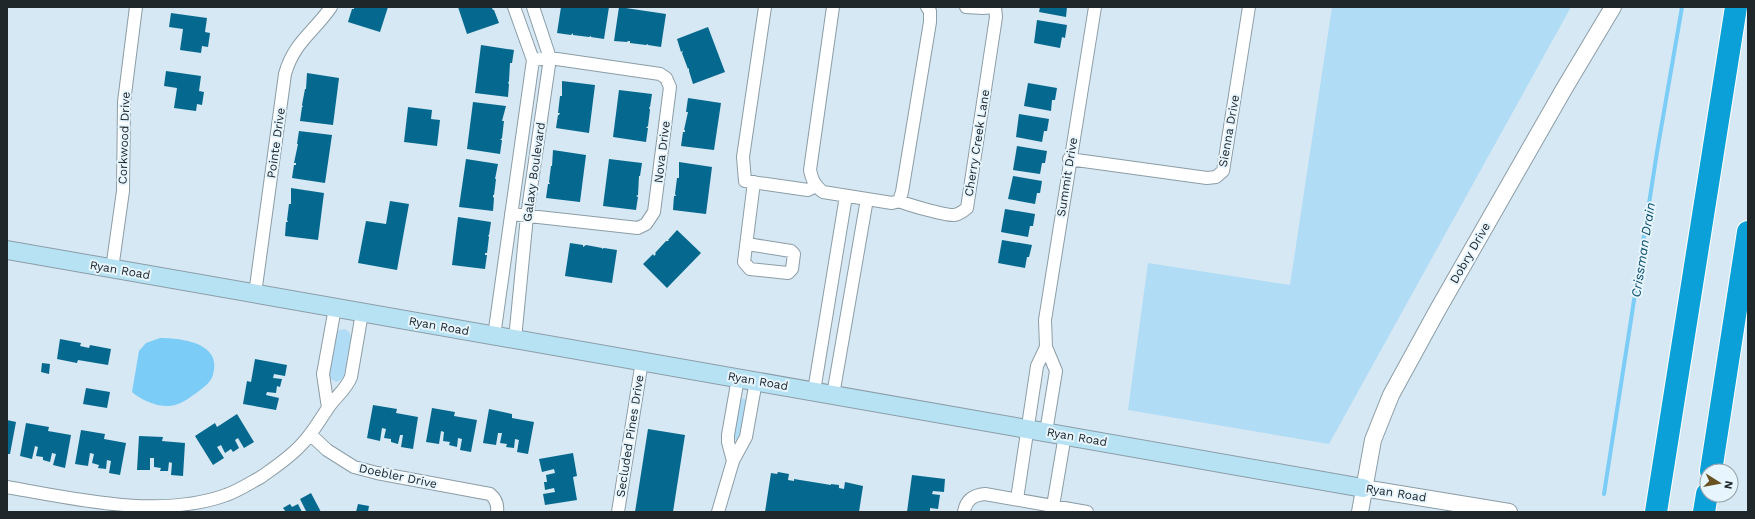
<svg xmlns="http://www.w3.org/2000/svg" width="1755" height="519" viewBox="0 0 1755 519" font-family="'Work Sans',sans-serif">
	<rect width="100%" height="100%" fill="#d6e8f3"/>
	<path fill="#b1dcf5" d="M 1332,7 L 1571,7 L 1329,444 L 1128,410 L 1148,263 L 1290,285 Z
		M 345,329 L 349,332 L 351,337 L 344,376 L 341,380 L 336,382 L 331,379 L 329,373 L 336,334 L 339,330 Z
		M 743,398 L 747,401 L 741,437 L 736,440 L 734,436 L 740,400 Z"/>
	<path fill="#7bccf7" d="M 160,338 C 182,338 223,343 213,375 C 211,382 204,387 199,391 C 192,396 183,403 175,405 C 162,409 142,401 132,392 L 139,351 L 146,343 Z"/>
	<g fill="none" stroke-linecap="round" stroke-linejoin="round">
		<path stroke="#7bccf7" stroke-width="4" d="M 1604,494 L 1657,152 L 1682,7"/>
	</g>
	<path fill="#05698f" d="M 354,7 L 388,7 L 380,32 L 348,22 L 352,9 L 354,9 Z
		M 458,7 L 495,7 L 492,8 L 493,10 L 494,10 L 499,23 L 467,34 Z
		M 561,7 L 609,7 L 604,39 L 591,37 L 591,36 L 589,37 L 573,35 L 573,33 L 571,35 L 557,33 Z
		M 619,7 L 666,14 L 661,47 L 648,45 L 648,44 L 646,45 L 630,43 L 630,41 L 628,41 L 627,42 L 614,41 Z
		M 1040,7 L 1067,7 L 1066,17 L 1039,12 Z
		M 171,13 L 207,18 L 205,32 L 210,33 L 208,47 L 202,46 L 201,53 L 180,50 L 183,29 L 169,27 Z
		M 1037,20 L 1067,25 L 1065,38 L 1062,37 L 1060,48 L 1034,43 Z
		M 708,27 L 725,72 L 693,84 L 689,71 L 689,68 L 688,69 L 682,53 L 683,51 L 681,52 L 677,39 Z
		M 481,45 L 514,50 L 512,63 L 510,63 L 509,81 L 508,83 L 509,84 L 508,97 L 475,93 Z
		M 166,71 L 201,76 L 199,91 L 204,92 L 202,105 L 197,104 L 196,111 L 174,108 L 177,88 L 164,86 Z
		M 307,73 L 339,78 L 333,125 L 300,121 L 302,107 L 303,107 L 302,105 L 305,89 L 306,89 Z
		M 562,81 L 595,85 L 589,133 L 556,128 L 558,115 L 559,115 L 560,113 L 558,113 L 560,96 L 562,96 Z
		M 1028,83 L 1057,88 L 1055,100 L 1052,100 L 1051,111 L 1024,106 Z
		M 619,90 L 652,94 L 650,107 L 649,107 L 650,110 L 648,126 L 646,128 L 648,128 L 646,142 L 613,137 Z
		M 688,98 L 721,103 L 714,150 L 681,146 L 683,132 L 685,132 L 685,130 L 684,130 L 688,112 L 686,112 Z
		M 473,102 L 506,106 L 502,121 L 504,121 L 502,138 L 500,140 L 502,140 L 500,154 L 467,149 Z
		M 408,107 L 432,110 L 431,119 L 440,120 L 437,146 L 404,142 Z
		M 1019,114 L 1049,119 L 1047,131 L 1044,131 L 1042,142 L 1016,137 Z
		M 299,131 L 332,135 L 325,183 L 292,178 L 294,165 L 296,165 L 296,163 L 294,163 L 298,144 L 297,144 Z
		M 1017,146 L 1047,151 L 1045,163 L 1042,163 L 1040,174 L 1013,170 Z
		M 553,150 L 586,155 L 580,202 L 546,198 L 548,184 L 550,184 L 549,182 L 551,166 L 552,166 Z
		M 466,159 L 498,164 L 495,179 L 496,179 L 494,195 L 493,195 L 493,197 L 494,198 L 493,211 L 459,207 Z
		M 609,159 L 642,163 L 640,176 L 639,176 L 638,195 L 636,196 L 638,197 L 636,210 L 603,206 Z
		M 679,162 L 712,167 L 706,214 L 673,210 L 674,196 L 676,196 L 675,194 L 677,178 L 679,178 Z
		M 1013,176 L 1042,181 L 1040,193 L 1037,193 L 1035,204 L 1008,199 Z
		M 291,188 L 324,193 L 318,240 L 285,236 L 286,222 L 288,222 L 287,220 L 289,204 L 291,204 Z
		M 390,201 L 409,204 L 397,270 L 358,263 L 366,221 L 386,224 Z
		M 1005,209 L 1035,214 L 1033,226 L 1030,226 L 1028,237 L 1001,232 Z
		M 458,217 L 491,222 L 489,235 L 488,235 L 489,237 L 487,253 L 485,253 L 485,255 L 487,255 L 485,269 L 452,265 Z
		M 677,230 L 701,253 L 667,288 L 643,264 L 653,254 L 654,256 L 656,254 L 655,253 L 666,241 L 669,241 L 668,240 Z
		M 1002,240 L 1032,245 L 1029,257 L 1027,257 L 1025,268 L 998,263 Z
		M 570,243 L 583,245 L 583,247 L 586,245 L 602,248 L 602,249 L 604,248 L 617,250 L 612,283 L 565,276 Z
		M 60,339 L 81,343 L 80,346 L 89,348 L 90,345 L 111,349 L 108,365 L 78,360 L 77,363 L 57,359 Z
		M 255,359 L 287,365 L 285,376 L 274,374 L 273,378 L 282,379 L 280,387 L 277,386 L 276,393 L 267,392 L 266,395 L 279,398 L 276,410 L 243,404 L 247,381 L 251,382 Z
		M 42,363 L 50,364 L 49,374 L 41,372 Z
		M 86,388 L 110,392 L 107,408 L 83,404 Z
		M 373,405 L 397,409 L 396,413 L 418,417 L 413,449 L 401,447 L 403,435 L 400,435 L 398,444 L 391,442 L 391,439 L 384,438 L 386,429 L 382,428 L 380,441 L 367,438 Z
		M 432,408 L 455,412 L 454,416 L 477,420 L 471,452 L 460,450 L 462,439 L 458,438 L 457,447 L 449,445 L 450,442 L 443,441 L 444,432 L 441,431 L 439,444 L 426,442 Z
		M 489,409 L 512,414 L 512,418 L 534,422 L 528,454 L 517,452 L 519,440 L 515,439 L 514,448 L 506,447 L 507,444 L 500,443 L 502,433 L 498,433 L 496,445 L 483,443 Z
		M 237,414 L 254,442 L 244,448 L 238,438 L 235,440 L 239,448 L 233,452 L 231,449 L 225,453 L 221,445 L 217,447 L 224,458 L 213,465 L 195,436 L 215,423 L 217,427 Z
		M 7,420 L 16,422 L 10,454 L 7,454 Z
		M 26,423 L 49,427 L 48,431 L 71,435 L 65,468 L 53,465 L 56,454 L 52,453 L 50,462 L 43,460 L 43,457 L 36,456 L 38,447 L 35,446 L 32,459 L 20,456 Z
		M 648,429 L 685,435 L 673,512 L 635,512 Z
		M 81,430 L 105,434 L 104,439 L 126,443 L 120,475 L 109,473 L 111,461 L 107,460 L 106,469 L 98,468 L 99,465 L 92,463 L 94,454 L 90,453 L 88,466 L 75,464 Z
		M 139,436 L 163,437 L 162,441 L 185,443 L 183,476 L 171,475 L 172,463 L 169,462 L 168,471 L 160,471 L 161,468 L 154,467 L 154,458 L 150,458 L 150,470 L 137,470 Z
		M 573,453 L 577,476 L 573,477 L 577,500 L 545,505 L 543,494 L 555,492 L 554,488 L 545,490 L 544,482 L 547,482 L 546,475 L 555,473 L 554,469 L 542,472 L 539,459 Z
		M 778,472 L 789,474 L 788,480 L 794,481 L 794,479 L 831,485 L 831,484 L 839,485 L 839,488 L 844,489 L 845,482 L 863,486 L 859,512 L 765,512 L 771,473 L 777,474 Z
		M 912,475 L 945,479 L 944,492 L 933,491 L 932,494 L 940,495 L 938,509 L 930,508 L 930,512 L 907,512 Z
		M 311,493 L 321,512 L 303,512 L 306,511 L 300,499 Z
		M 290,504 L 292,507 L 298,504 L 302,512 L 286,512 L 283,508 Z
		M 358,504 L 369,506 L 368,512 L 356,512 Z"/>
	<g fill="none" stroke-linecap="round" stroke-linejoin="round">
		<g stroke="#8b9da7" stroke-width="14">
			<path id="minor" d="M 765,7 L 743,157 L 745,181 L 808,190 L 816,186
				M 833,7 L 810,170 C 812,180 815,186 823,192 L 892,203 L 899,201 L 902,192 L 930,22 L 930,11 L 927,7
				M 966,7 L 983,8 L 993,7
				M 1069,159 L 1207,178 L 1216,177 L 1223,171 L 1249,7
				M 899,201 C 908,205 944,215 953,215 C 959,215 963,211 967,208 L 996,17 L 995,7
				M 511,214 L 638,228 L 646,224 L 654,212 L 670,87 L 666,78 L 660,74 L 550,58 L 533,60
				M 747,244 L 791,251 L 794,254 L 792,269 L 788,273 L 750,269 L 744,262 L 754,182
				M 112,269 L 123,191 L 124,102 L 136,7
				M 255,294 L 285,74 C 294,42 314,32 331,7
				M 494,336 L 533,60 L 514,7
				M 515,339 L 527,216 L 550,58 L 533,7
				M 738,378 L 728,435 L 728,442 L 733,461 L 746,437 L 756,381
				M 814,391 L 846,196
				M 833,395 L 867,199
				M 328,408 L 323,374 L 335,308
				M 1046,432 L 1056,371 L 1046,347 L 1045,320 L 1095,7
				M 311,435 L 327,450 L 354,467 L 377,473 L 490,494 C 496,499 498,505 497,512
				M 7,487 C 74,499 161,519 226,495 C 238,491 250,483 261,477 C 275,467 289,458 301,445 C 312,434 319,421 328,408 C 335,397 346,390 351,377 L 362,313
				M 1017,499 L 1037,366 L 1046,347
				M 1053,506 L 1065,435
				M 618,512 L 642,361
				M 718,512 L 733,461
				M 964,512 C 966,500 973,495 985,494 L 1087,512"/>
		</g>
		<g stroke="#8b9da7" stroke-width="18">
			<path id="tertiary" d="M 1363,488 L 1509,512
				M 1360,512 L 1373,440 L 1391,395 L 1437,311 L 1564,89 L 1613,7"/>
		</g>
		<g stroke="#8b9da7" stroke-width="20">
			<path id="secondary" d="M 7,250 L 1363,488"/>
		</g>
		<g stroke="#fff" stroke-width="24">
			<path id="motorway" d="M 1711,471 L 1748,232
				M 1656,512 L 1736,7
				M 1704,512 L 1707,494"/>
		</g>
		<use href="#minor" stroke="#fff" stroke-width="12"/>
		<use href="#tertiary" stroke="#fff" stroke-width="16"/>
		<use href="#secondary" stroke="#b6e2f4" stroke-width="18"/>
		<use href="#motorway" stroke="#0ca0d9" stroke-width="22"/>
	</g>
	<g text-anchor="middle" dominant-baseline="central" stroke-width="4" stroke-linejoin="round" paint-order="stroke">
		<g font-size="12" fill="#20272b" stroke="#e6f5fe">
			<text transform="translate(1229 131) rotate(-80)">Sienna Drive</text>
			<text transform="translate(124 138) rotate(-88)">Corkwood Drive</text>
			<text transform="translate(276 143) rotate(-82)">Pointe Drive</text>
			<text transform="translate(977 143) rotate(-81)">Cherry Creek Lane</text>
			<text transform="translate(662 152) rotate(-83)">Nova Drive</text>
			<text transform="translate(534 172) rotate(-82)">Galaxy Boulevard</text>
			<text transform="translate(1067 177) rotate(-81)">Summit Drive</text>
			<text transform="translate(1470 253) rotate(-60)">Dobry Drive</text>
			<text transform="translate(120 270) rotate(10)">Ryan Road</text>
			<text transform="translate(439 326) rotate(10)">Ryan Road</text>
			<text transform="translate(758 381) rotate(10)">Ryan Road</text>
			<text transform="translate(630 436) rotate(-81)">Secluded Pines Drive</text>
			<text transform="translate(1077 437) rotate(10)">Ryan Road</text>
			<text transform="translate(398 476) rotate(12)">Doebler Drive</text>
			<text transform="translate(1396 493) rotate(9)">Ryan Road</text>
		</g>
		<g font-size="13" font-style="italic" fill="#054a67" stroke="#e6f5fe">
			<text transform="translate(1643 250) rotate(-81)">Crissman Drain</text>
		</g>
	</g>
	<rect width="1755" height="519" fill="none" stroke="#20272b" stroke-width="16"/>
	<g transform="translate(1719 483) rotate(101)"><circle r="19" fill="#e6f5fe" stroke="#97a3aa"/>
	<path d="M0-3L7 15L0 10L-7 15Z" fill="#695222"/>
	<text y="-6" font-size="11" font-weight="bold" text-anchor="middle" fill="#20272b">N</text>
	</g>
</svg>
